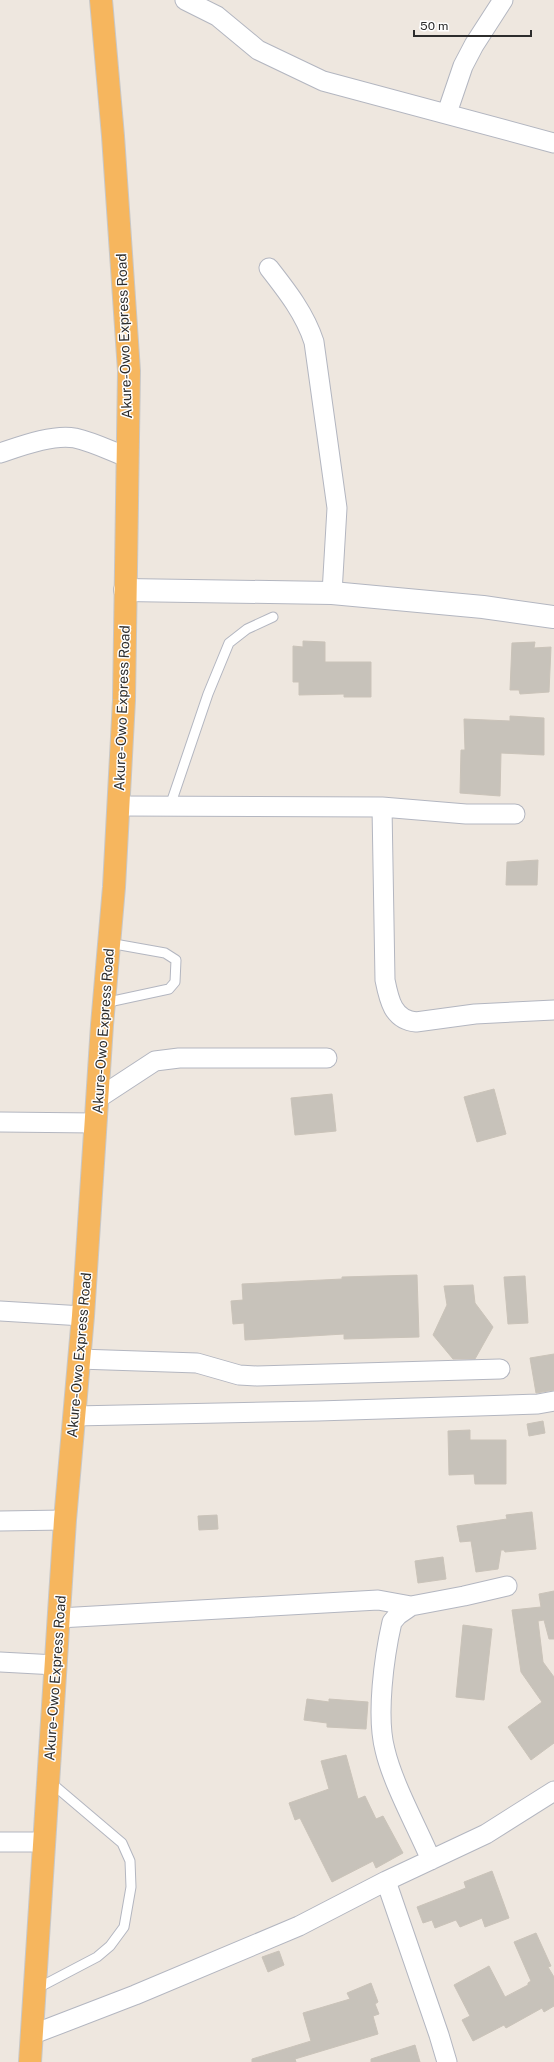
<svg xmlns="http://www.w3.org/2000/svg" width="554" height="2062" viewBox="0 0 554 2062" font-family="'Public Sans',sans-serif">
	<rect width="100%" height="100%" fill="#eee7df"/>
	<path fill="#c7c2ba" stroke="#cac3b9" d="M 303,641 L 325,642 L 325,662 L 371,662 L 371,697 L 344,697 L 344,694 L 299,695 L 299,682 L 293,682 L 293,646 L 303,647 Z
		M 535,642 L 534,648 L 551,647 L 549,692 L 520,694 L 519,690 L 510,690 L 512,643 Z
		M 510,716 L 544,718 L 544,755 L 501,753 L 500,796 L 460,793 L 461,750 L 465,750 L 464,719 L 510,721 Z
		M 538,860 L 537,885 L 506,885 L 507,862 Z
		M 494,1089 L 506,1134 L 477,1142 L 464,1097 Z
		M 332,1094 L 336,1131 L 295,1135 L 291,1098 Z
		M 417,1275 L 419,1337 L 344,1339 L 344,1334 L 245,1340 L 244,1323 L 233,1324 L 231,1301 L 243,1300 L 242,1284 L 342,1279 L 342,1277 Z
		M 525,1276 L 528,1323 L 508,1324 L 504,1277 Z
		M 473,1285 L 475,1303 L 493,1327 L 475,1359 L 453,1359 L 433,1335 L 447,1305 L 444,1286 Z
		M 554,1354 L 554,1390 L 536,1393 L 530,1358 Z
		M 543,1421 L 545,1433 L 529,1436 L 527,1424 Z
		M 470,1430 L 470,1440 L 506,1440 L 506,1484 L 475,1484 L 474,1474 L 449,1475 L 448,1431 Z
		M 532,1512 L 536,1549 L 505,1552 L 504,1550 L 501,1550 L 498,1569 L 476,1572 L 471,1541 L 460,1542 L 457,1526 L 507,1519 L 506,1515 Z
		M 217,1515 L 218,1529 L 199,1530 L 198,1516 Z
		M 443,1557 L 446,1579 L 418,1583 L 415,1561 Z
		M 554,1591 L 554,1639 L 549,1639 L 544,1620 L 538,1621 L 543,1662 L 554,1677 L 554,1743 L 531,1760 L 508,1727 L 542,1702 L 521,1672 L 512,1610 L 541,1607 L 539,1594 Z
		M 463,1625 L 492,1629 L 484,1700 L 456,1697 Z
		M 307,1699 L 329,1702 L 329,1699 L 368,1702 L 366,1729 L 327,1727 L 327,1723 L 304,1720 Z
		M 346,1755 L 358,1799 L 365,1796 L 376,1819 L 383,1816 L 403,1853 L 376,1868 L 373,1861 L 332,1882 L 300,1818 L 295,1820 L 289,1803 L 329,1789 L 321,1761 Z
		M 492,1871 L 509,1918 L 485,1927 L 482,1918 L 460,1927 L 456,1920 L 435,1928 L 432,1920 L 423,1923 L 417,1907 L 466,1888 L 464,1882 Z
		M 536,1933 L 551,1966 L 548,1967 L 554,1977 L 554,2006 L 544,2012 L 542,2008 L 506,2028 L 504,2025 L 473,2041 L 462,2020 L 470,2016 L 454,1985 L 489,1966 L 505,1997 L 528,1985 L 528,1983 L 531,1981 L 514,1942 Z
		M 279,1951 L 284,1965 L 268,1972 L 262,1957 Z
		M 371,1983 L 378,2002 L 375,2004 L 379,2014 L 373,2016 L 378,2034 L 295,2059 L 296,2062 L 252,2062 L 252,2059 L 311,2041 L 303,2013 L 350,1999 L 347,1993 Z
		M 415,2045 L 420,2062 L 371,2062 L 371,2059 Z"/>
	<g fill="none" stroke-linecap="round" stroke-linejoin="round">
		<g stroke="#b3b6c0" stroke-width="11">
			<path id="service" d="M 170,806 L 208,694 L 229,643 L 247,629 L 273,617
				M 104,1003 L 169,989 L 175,982 L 176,960 L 165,953 L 109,943
				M 36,1989 L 97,1957 L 110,1946 L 124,1927 L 131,1887 L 130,1861 L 122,1843 L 49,1781"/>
		</g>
		<g stroke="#b3b6c0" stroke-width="21">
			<path id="minor" d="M 185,0 L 217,16 L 258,50 L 323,81 L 554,143
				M 447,113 L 463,66 L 474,45 L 503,0
				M 269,268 C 287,291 305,314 314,342 L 337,508 L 332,593
				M 0,453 C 21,446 53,434 75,438 C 93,442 111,451 127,457
				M 118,806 L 382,807 L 466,814 L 515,814
				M 382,807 L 385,980 C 389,1000 393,1020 416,1022 L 475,1014 L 554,1010
				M 97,1099 L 155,1061 L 179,1058 L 327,1058
				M 0,1122 L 95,1123
				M 0,1311 L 83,1316
				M 79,1359 L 197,1363 L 239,1375 L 257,1376 L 500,1369
				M 74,1416 L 318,1411 L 538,1404 L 554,1401
				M 0,1521 L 65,1520
				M 59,1618 L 378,1600 L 411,1606
				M 0,1662 L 56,1665
				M 0,1842 L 44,1842
				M 431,1860 C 417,1827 393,1784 385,1750 C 376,1716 384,1657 392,1622 L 398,1615 L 411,1606 L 464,1596 L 507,1586
				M 386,1881 L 439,2035 L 447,2062
				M 31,2035 L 135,1995 L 299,1926 L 386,1881 L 486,1834 L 554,1791"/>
		</g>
		<g stroke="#b3b6c0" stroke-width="24">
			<path id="tertiary" d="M 125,590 L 332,593 L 483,607 L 554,617"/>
		</g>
		<g stroke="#c8c8c8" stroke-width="24">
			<path id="trunk" d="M 30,2062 L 65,1520 L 83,1316 L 102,1025 L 114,887 L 124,700 L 129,371 L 113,136 L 101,0"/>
		</g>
		<use href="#service" stroke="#fff" stroke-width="9"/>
		<use href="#minor" stroke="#fff" stroke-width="19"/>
		<use href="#tertiary" stroke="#fff" stroke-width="22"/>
		<use href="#trunk" stroke="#f6b65e" stroke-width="22"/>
	</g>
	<g text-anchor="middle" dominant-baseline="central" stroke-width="3" stroke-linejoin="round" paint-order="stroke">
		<g font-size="14" fill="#2d2d2d" stroke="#fff">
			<text transform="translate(124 336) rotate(-92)">Akure-Owo Express Road</text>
			<text transform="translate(122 708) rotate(-88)">Akure-Owo Express Road</text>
			<text transform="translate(103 1031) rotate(-86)">Akure-Owo Express Road</text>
			<text transform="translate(79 1355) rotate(-85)">Akure-Owo Express Road</text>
			<text transform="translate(55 1678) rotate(-86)">Akure-Owo Express Road</text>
		</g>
	</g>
	<path d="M414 30v6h117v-6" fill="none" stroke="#2d2d2d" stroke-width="2"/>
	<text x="420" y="30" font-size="12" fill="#2d2d2d" stroke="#ffffff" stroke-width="3" paint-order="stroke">50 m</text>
</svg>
